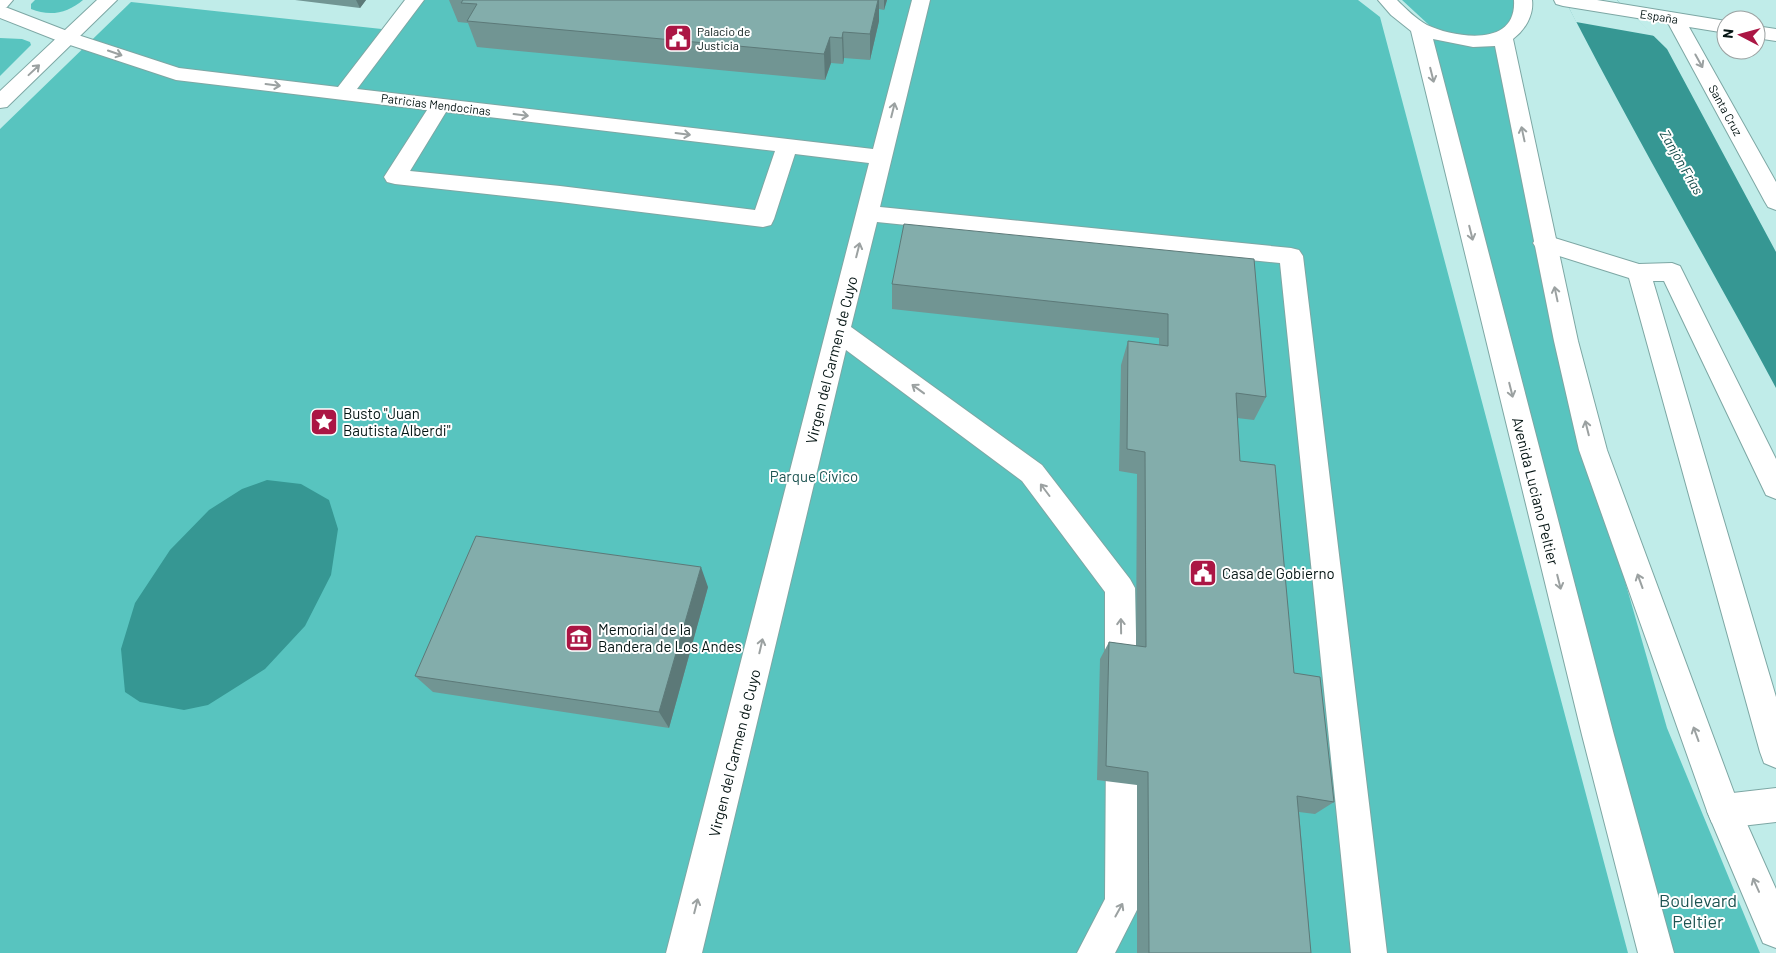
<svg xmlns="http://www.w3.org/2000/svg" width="1776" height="953" viewBox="0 0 1776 953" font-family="Barlow,sans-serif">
	<rect width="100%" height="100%" fill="#c0ece9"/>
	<path fill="#58c4bf" d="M 35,0 L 83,0 C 68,13 50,17 31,9 L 31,4 Z
		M 413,0 L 1358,0 L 1380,17 L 1628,953 L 0,953 L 0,129 L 131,2 L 391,30 Z
		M 1402,0 L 1518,0 L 1508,29 L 1562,361 L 1667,728 L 1760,953 L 1668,953 L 1603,717 L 1429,25 Z
		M 0,38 L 22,39 L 30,42 L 31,45 L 0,76 Z"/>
	<path fill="#369793" d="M 1565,0 L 1617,0 L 1667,49 L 1776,252 L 1776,388 C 1706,258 1632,131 1565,0 Z
		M 267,480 L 301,484 L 329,500 L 338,529 L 331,575 L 305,626 L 265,669 L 208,705 L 184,710 L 140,702 L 125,692 L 121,649 L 135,603 L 170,550 L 209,510 L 242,489 Z"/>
	<path fill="#c0ece9" d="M 1565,0 L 1617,0 L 1655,36 L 1576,22 Z"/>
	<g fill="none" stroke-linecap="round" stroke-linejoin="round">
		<g stroke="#7da7a4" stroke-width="2">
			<path id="minor" d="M 405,0 L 424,0 L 357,89 L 873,149 L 912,0 L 930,0 L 880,207 L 1291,248 L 1299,250 L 1303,256 L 1387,953 L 1351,953 L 1280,263 L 877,222 L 851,327 L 1042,465 L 1130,579 L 1135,588 L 1137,681 L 1132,692 L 1121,696 L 1110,692 L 1105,681 L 1105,592 L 1022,481 L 846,350 L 702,953 L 666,953 L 869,163 L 795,154 L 774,219 L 771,225 L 763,227 L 560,202 L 395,184 L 387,182 L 384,177 L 427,110 L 176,80 L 61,42 L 0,18 L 0,5 L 75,34 L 179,68 L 338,87 ZM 446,112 L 775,151 L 755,210 L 560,186 L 410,171 Z
				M 1554,0 L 1597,0 L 1726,21 L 1726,33 L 1689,27 L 1776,182 L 1776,210 L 1768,207 L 1765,202 L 1668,23 L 1563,6 L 1556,4 Z
				M 1756,26 L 1776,29 L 1776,41 L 1756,38 Z
				M 1545,235 L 1639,264 L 1672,263 L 1680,266 L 1776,459 L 1776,499 L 1766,495 L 1664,281 L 1653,281 L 1776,697 L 1776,768 L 1764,763 L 1760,752 L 1629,278 L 1537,249 L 1533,243 L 1537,237 Z
				M 1122,731 L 1134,736 L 1138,747 L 1141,902 L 1115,953 L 1077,953 L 1105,899 L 1106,747 L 1110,736 Z
				M 1776,788 L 1776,822 L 1724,828 L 1712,823 L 1707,811 L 1712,799 L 1724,794 Z"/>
		</g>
		<g stroke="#7da7a4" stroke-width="2">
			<path id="major" d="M 0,0 L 13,0 L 7,7 L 0,9 Z
				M 97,0 L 117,0 L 7,107 L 0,108 L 0,91 Z
				M 1378,0 L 1397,0 C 1406,9 1416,19 1427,25 C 1455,38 1517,48 1514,0 L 1532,0 C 1534,15 1525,30 1513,39 L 1578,341 L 1607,450 L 1739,806 L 1776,889 L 1776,948 L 1763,943 L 1707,811 L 1579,450 L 1554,341 L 1495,46 L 1473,47 L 1433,39 L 1614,735 L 1674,953 L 1638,953 L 1582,735 L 1411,31 L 1391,15 Z"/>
		</g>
		<use href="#minor" fill="#fff" fill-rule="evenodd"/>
		<use href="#major" fill="#fff" fill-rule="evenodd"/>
	</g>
	<path fill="#719593" d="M 295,0 L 366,0 L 360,8 Z
		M 449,0 L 887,0 L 884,10 L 879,9 L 879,21 L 870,60 L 844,58 L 843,64 L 831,63 L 825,80 L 477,47 L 468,23 L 458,22 Z
		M 1254,259 L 1266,397 L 1254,420 L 1237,418 L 1240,461 L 1294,673 L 1334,802 L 1315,814 L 1299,812 L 1311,953 L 1137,953 L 1137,785 L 1097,780 L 1100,659 L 1109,642 L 1136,646 L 1137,474 L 1119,471 L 1121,365 L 1128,341 L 1159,345 L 1159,338 L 892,309 L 892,284 Z
		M 708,587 L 669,728 L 433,692 L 415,676 Z"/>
	<path fill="#5c7978" d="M 356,0 L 366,0 L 360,8 Z
		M 878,0 L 879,0 L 879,21 L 870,60 L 870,34 Z
		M 884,0 L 887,0 L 884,10 Z
		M 843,32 L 844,58 L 843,64 L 842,38 Z
		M 830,37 L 831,63 L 825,80 L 824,54 Z
		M 701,567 L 708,587 L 669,728 L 659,712 Z"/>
	<path fill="#83adab" stroke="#5c7978" d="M 463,0 L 878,0 L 870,34 L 843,32 L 842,38 L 830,37 L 824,54 L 467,21 L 477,4 L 461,3 Z
		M 904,224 L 1254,259 L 1266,397 L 1236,393 L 1240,461 L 1275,465 L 1294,673 L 1320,677 L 1334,802 L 1297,796 L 1311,953 L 1149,953 L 1148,772 L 1106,766 L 1109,642 L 1146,647 L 1145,452 L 1127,449 L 1128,341 L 1168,346 L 1168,314 L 892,284 Z
		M 476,536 L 701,567 L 659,712 L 415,676 Z"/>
	<defs><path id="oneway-shaft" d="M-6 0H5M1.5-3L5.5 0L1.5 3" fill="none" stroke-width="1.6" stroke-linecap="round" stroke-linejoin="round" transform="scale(1.25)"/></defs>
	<g stroke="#9ba1a1">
		<use href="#oneway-shaft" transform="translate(115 53) rotate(19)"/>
		<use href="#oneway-shaft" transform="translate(1699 61) rotate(61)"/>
		<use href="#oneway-shaft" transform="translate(34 70) rotate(-43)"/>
		<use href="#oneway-shaft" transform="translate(1432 75) rotate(76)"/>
		<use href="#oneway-shaft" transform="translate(273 85) rotate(7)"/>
		<use href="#oneway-shaft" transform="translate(893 110) rotate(-76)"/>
		<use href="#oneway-shaft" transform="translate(521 115) rotate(7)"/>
		<use href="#oneway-shaft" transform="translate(683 134) rotate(7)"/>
		<use href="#oneway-shaft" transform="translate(1523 134) rotate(-102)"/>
		<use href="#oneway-shaft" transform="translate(1471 233) rotate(76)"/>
		<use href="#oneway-shaft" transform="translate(858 250) rotate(-76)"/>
		<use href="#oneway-shaft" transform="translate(1556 294) rotate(-102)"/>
		<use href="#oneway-shaft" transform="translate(918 389) rotate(-144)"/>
		<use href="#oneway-shaft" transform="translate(1511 390) rotate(76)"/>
		<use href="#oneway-shaft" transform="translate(1587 428) rotate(-104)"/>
		<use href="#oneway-shaft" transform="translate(1045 490) rotate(-127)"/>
		<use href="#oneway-shaft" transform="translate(1640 581) rotate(-110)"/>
		<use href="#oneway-shaft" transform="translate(1559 582) rotate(76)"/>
		<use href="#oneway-shaft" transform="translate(1121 626) rotate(-91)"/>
		<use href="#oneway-shaft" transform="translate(761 646) rotate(-77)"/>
		<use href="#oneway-shaft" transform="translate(1696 734) rotate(-110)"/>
		<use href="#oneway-shaft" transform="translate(1756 885) rotate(-114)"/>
		<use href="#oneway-shaft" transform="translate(696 906) rotate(-76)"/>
		<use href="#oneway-shaft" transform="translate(1119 910) rotate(-61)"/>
	</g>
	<defs>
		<g id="civic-square" transform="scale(1.4375)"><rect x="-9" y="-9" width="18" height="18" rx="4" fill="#ab1644" stroke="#fff"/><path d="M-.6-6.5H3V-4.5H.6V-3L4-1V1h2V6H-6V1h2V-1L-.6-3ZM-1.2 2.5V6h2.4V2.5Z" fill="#fff"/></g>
		<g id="sight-square" transform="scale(1.4375)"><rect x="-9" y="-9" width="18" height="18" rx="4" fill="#ab1644" stroke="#fff"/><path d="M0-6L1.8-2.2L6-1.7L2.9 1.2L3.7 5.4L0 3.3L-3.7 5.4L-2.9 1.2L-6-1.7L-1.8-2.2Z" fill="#fff"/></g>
		<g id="museum-square" transform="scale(1.4375)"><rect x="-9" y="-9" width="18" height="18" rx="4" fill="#ab1644" stroke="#fff"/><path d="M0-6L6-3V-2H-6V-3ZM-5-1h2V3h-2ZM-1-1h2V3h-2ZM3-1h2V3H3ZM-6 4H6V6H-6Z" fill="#fff"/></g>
	</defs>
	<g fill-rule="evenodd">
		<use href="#civic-square" x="678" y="38"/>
		<use href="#sight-square" x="324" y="422"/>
		<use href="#civic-square" x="1203" y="573"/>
		<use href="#museum-square" x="579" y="638"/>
	</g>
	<g text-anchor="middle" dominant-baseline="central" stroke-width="4" stroke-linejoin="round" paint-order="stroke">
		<g font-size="12" fill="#051514" stroke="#fff">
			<text transform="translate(1659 16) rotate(9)">España</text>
			<text transform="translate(436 104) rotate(7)">Patricias Mendocinas</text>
			<text transform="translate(1726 110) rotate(61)">Santa Cruz</text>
		</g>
		<g font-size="12" fill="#051514" stroke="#fff" text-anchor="start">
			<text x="697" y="31">Palacio de<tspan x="697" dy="14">Justicia</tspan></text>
		</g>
		<g font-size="14" font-style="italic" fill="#114947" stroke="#fff">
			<text transform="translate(1682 162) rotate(60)">Zanjón Frías</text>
		</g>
		<g font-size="15" fill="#051514" stroke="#fff">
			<text transform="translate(831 360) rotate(-76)">Virgen del Carmen de Cuyo</text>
			<text transform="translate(1536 491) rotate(76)">Avenida Luciano Peltier</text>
			<text transform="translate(734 753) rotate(-76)">Virgen del Carmen de Cuyo</text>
		</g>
		<g font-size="15" fill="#051514" stroke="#fff" text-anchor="start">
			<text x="343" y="413">Busto "Juan<tspan x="343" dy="17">Bautista Alberdi"</tspan></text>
			<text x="1222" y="573">Casa de Gobierno</text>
			<text x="598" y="629">Memorial de la<tspan x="598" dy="17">Bandera de Los Andes</tspan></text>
		</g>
		<g font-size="15" fill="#1f5553" stroke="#fff">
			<text x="814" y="476">Parque Cívico</text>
		</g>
		<g font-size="18" fill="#1f5553" stroke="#fff">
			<text x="1698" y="900">Boulevard<tspan x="1698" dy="21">Peltier</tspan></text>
		</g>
	</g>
	<g transform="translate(1741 35) rotate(276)"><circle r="24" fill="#ffffff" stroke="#9ba1a1"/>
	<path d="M0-4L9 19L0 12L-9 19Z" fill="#ab1644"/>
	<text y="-8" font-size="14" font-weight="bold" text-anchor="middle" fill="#051514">N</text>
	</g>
</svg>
